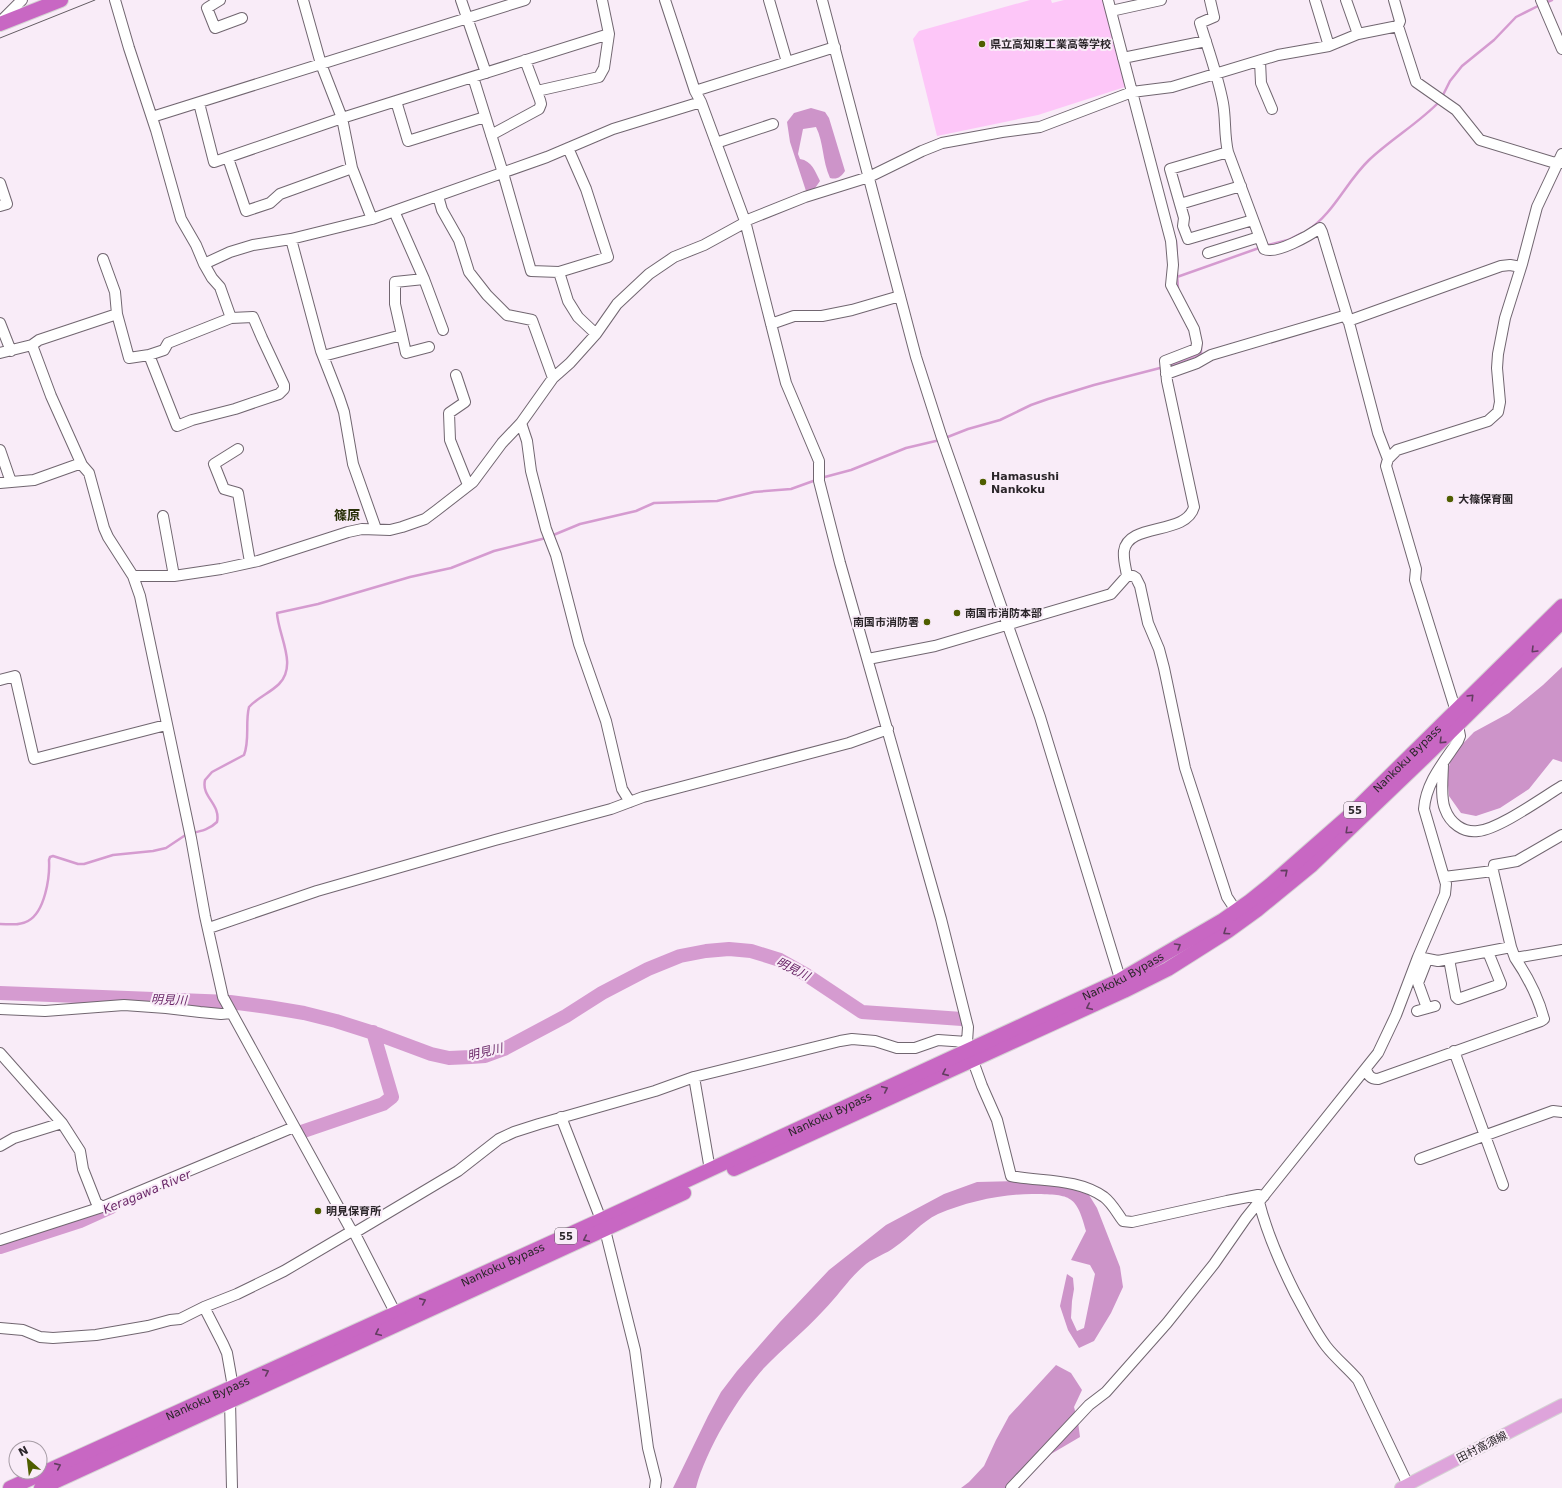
<svg xmlns="http://www.w3.org/2000/svg" width="1562" height="1488" viewBox="0 0 1562 1488" font-family="'DejaVu Sans','Noto Sans JP',sans-serif">
	<rect width="100%" height="100%" fill="#f9ecf8"/>
	<path fill="#fdc6f8" d="M 1030,0 L 1051,0 L 1052,3 L 1064,0 L 1103,0 L 1125,87 L 1038,115 L 937,136 L 913,39 L 919,31 Z"/>
	<path fill="#cd94c9" d="M 811,108 L 825,112 L 829,118 L 845,171 C 841,177 837,180 830,178 C 822,160 824,143 816,127 L 803,129 L 798,154 L 800,159 C 812,161 815,171 820,181 L 813,191 L 806,191 L 790,142 L 787,122 L 794,113 Z
		M 1562,667 L 1562,762 L 1553,759 L 1529,789 L 1500,808 L 1476,816 L 1461,813 L 1449,796 L 1447,774 L 1452,755 L 1474,732 L 1509,713 L 1543,685 Z
		M 1019,1181 L 1084,1187 L 1097,1208 L 1120,1267 L 1123,1287 L 1111,1313 L 1094,1341 L 1079,1348 L 1068,1330 L 1060,1306 L 1067,1274 L 1073,1278 L 1074,1289 L 1072,1301 L 1071,1318 L 1077,1331 L 1084,1328 L 1095,1274 L 1090,1265 L 1071,1260 L 1086,1231 C 1076,1193 1069,1195 1032,1194 C 1001,1194 966,1202 938,1214 C 921,1222 910,1237 895,1247 C 886,1254 875,1257 866,1264 C 848,1279 839,1295 823,1311 C 805,1331 783,1348 764,1368 C 738,1397 706,1449 696,1488 L 673,1488 L 708,1416 L 721,1392 L 737,1371 L 780,1322 L 829,1270 L 886,1225 L 944,1194 L 977,1182 Z
		M 1056,1365 L 1071,1373 L 1082,1390 L 1074,1407 L 1078,1422 L 1080,1437 L 1051,1454 L 1018,1488 L 961,1488 L 969,1482 L 984,1466 L 996,1440 L 1009,1416 Z"/>
	<g fill="none" stroke-linecap="round" stroke-linejoin="round">
		<path stroke="#d59bd0" stroke-width="2.5" d="M 1545,3 L 1552,0
			M 1442,97 L 1450,81 L 1462,66 L 1494,40 L 1516,17 L 1540,5
			M 1307,231 C 1334,213 1346,182 1369,160 C 1391,139 1419,123 1440,101
			M 1176,241 L 1177,260
			M 1268,245 L 1288,240 L 1302,233
			M 1177,273 L 1178,288
			M 1177,277 L 1259,248
			M 1172,365 L 1198,355 L 1201,353 L 1201,344
			M 945,438 L 968,429 L 1000,420 L 1031,405 L 1048,399 L 1094,385 L 1160,368
			M 821,478 L 851,470 L 906,448 L 940,440
			M 551,536 L 580,524 L 636,511 L 654,503 L 717,501 L 754,492 L 791,489 L 816,480
			M 192,833 C 202,831 210,829 217,822 C 221,804 201,797 205,780 L 212,772 L 244,755 C 250,740 245,723 249,707 C 258,697 270,693 279,684 C 298,665 278,635 277,613 L 318,604 L 410,577 L 451,568 L 494,551 L 546,538
			M 0,924 C 9,924 20,926 28,921 C 45,912 50,877 49,860 L 50,857 L 53,856 L 78,864 L 84,864 L 113,855 L 153,851 L 166,848 L 187,834"/>
		<path stroke="#d59bd0" stroke-width="14" d="M 0,993 L 230,1002 L 268,1007 L 304,1013 L 336,1021 L 380,1035 L 431,1054 L 449,1058 L 471,1057 L 485,1056 L 504,1049 L 566,1016 L 602,993 L 648,969 L 680,956 L 706,951 L 729,949 L 751,951 L 780,960 L 805,974 L 862,1012 L 962,1019
			M 301,1132 L 383,1104 L 392,1097 L 373,1032
			M 0,1247 L 80,1221 L 111,1207"/>
		<g stroke="#716670" stroke-width="12">
			<path id="minor" d="M 115,0 L 129,48 L 156,130 L 181,219 L 196,245 L 204,264 L 212,278 L 220,287 L 231,318 L 168,343 L 164,350 L 149,355 L 177,426 L 192,420 L 235,409 L 279,394 L 284,389 L 284,385 L 262,338 L 253,317 L 231,318
				M 220,0 L 207,8 L 215,28 L 242,18
				M 303,0 L 321,64 L 342,118 L 352,168 L 372,219
				M 461,0 L 486,73
				M 665,0 L 695,91 L 701,102 L 745,221 L 786,383 L 819,461 L 819,481 L 840,563 L 941,919 L 968,1027 L 967,1042 L 969,1050 L 982,1086 L 997,1120 L 1011,1176 C 1042,1182 1077,1178 1104,1197 C 1112,1203 1117,1213 1123,1221 L 1132,1222 L 1227,1201 L 1258,1195 L 1264,1196
				M 769,0 L 787,62
				M 822,0 L 916,357 L 941,435 L 1040,717 L 1122,985
				M 1108,0 L 1171,241 L 1173,265 L 1171,285 L 1194,329 L 1197,343 L 1196,349 L 1165,361 L 1167,381 L 1194,507 C 1186,536 1128,522 1124,551 C 1123,560 1126,568 1127,576
				M 1315,0 L 1329,46
				M 1346,0 L 1358,34
				M 1394,0 L 1400,21 L 1398,26
				M 1541,0 L 1562,49
				M 1111,11 L 1161,0
				M 0,22 L 22,0
				M 1123,58 L 1206,41
				M 1260,61 L 1261,83 L 1272,109
				M 473,77 L 503,173 L 531,271 L 559,272
				M 537,91 L 599,77 L 604,68 L 609,34 L 602,0
				M 695,91 L 835,47
				M 396,101 L 408,141 L 485,117
				M 199,103 L 214,162 L 342,118 L 609,34
				M 152,117 L 525,0
				M 491,135 L 539,109 L 541,104 L 540,100 L 525,60
				M 716,143 L 773,124
				M 568,148 L 586,189 L 608,257 L 559,272 L 568,301 L 578,317 L 596,334
				M 1228,152 L 1170,169 L 1184,218 L 1183,226 L 1188,239 L 1253,220
				M 228,158 L 246,211 L 270,203 L 280,194 L 352,168
				M 0,183 L 7,204 L 0,206
				M 438,196 L 442,210 L 459,240 L 469,272 L 487,295 L 507,315 L 532,320 L 553,378
				M 1180,204 L 1241,186
				M 745,221 L 805,197 L 869,177 L 922,151 L 942,143 L 1002,132 L 1040,127 L 1132,92 L 1172,87 L 1278,55 L 1329,46 L 1358,34 L 1398,26 L 1416,82 L 1456,110 L 1480,140 L 1552,162 L 1562,163
				M 291,239 L 321,351 L 339,397 L 344,412 L 353,464 L 376,529
				M 1208,253 L 1259,237
				M 103,259 L 115,292 L 117,314
				M 204,264 L 230,252 L 253,245 L 291,239 L 372,219 L 547,157 L 613,129 L 701,102
				M 424,279 L 443,330
				M 1348,321 L 1501,266 L 1510,265 L 1521,267
				M 0,323 L 11,351
				M 771,324 L 794,316 L 822,316 L 852,310 L 900,296
				M 402,335 L 406,353 L 429,347
				M 32,345 L 39,340 L 117,314 L 129,358 L 149,355
				M 0,353 L 32,345 L 51,396 L 82,465
				M 323,356 L 402,335 L 395,304 L 395,282 L 424,279 L 394,211
				M 1166,374 L 1197,363 L 1211,355 L 1347,315
				M 456,375 L 465,402 L 449,413 L 450,440 L 468,485
				M 521,423 L 527,441 L 531,471 L 546,529 L 556,555 L 579,644 L 606,721 L 622,789 L 630,802
				M 238,449 L 214,464 L 224,489 L 238,493 L 250,562
				M 0,450 L 11,482
				M 1388,459 L 1397,450 L 1488,421 L 1498,412 L 1500,402 L 1497,368 L 1498,354 L 1505,318 L 1522,264 L 1537,207 L 1562,154
				M 0,483 L 34,480 L 76,465 L 82,465 L 89,473 L 104,528 L 108,537 L 133,576 L 140,596 L 191,838 L 205,916 L 223,997 L 350,1228 L 355,1234 L 398,1318
				M 163,516 L 174,576
				M 133,576 L 174,576 L 221,569 L 258,561 L 348,532 L 362,529 L 390,530 L 402,527 L 425,519 L 437,510 L 473,482 L 502,443 L 521,423 L 553,378 L 570,363 L 596,334 L 617,304 L 649,274 L 674,257 L 704,245 L 746,222
				M 868,659 L 935,646 L 1111,594 L 1127,576 L 1133,576 L 1136,578 L 1140,586 L 1148,623 L 1159,649 L 1164,668 L 1185,768 L 1227,897 L 1239,915
				M 0,680 L 15,676 L 34,759 L 166,725
				M 1443,763 C 1443,776 1440,797 1445,809 C 1450,823 1463,833 1478,831 C 1499,829 1542,798 1562,786
				M 1493,871 L 1494,865 L 1517,861 L 1562,835
				M 1444,877 L 1493,871 L 1511,947
				M 209,928 L 317,891 L 495,840 L 611,809 L 643,797 L 849,743 L 888,729
				M 1418,957 L 1438,961 L 1511,947 L 1515,958 L 1562,950
				M 1449,959 L 1456,997 L 1458,999 L 1501,984 L 1488,952
				M 1427,1008 L 1418,983 L 1427,960
				M 0,1009 L 45,1011 L 124,1005 L 166,1008 L 200,1012 L 221,1014 L 232,1013
				M 1417,1011 L 1435,1006
				M 1454,1051 L 1503,1185
				M 0,1053 L 62,1123 L 80,1151 L 83,1169 L 96,1202 L 102,1207 L 294,1127
				M 1366,1069 C 1368,1075 1370,1079 1378,1079 L 1541,1021 L 1544,1019 C 1538,996 1528,977 1515,958
				M 694,1077 L 710,1170
				M 561,1117 L 605,1230 L 635,1350 L 648,1448 L 656,1480 L 655,1488
				M 0,1146 L 14,1138 L 62,1123
				M 1420,1159 L 1553,1111 L 1562,1112
				M 1259,1202 C 1267,1234 1280,1263 1295,1293 C 1305,1311 1314,1330 1326,1346 C 1336,1359 1348,1368 1358,1380 L 1408,1485
				M 354,1233 L 458,1171 L 499,1139 L 514,1132 L 539,1124 L 655,1091 L 694,1077 L 840,1041 L 852,1039 L 875,1041 L 897,1048 L 915,1048 L 938,1040 L 967,1042
				M 0,1240 L 102,1207
				M 204,1307 L 223,1344 L 227,1353 L 233,1387 L 230,1401 L 232,1488
				M 0,1328 L 23,1330 L 40,1337 L 53,1338 L 96,1335 L 148,1326 L 170,1320 L 180,1319 L 204,1307 L 237,1294 L 284,1271 L 352,1231
				M 1011,1488 L 1089,1405 L 1106,1392 L 1167,1323 L 1214,1264 L 1246,1218 L 1378,1053 L 1396,1015 L 1418,957 L 1445,894 L 1446,884 L 1424,809 C 1426,782 1444,762 1458,741 L 1460,736 L 1454,705 L 1415,580 L 1416,569 L 1386,466 L 1388,459 L 1378,433 L 1347,315 L 1322,232 L 1320,228 C 1310,235 1276,255 1264,249 L 1228,152 C 1224,135 1226,119 1223,103 C 1218,76 1208,49 1200,23 L 1214,17 L 1210,0"/>
		</g>
		<g stroke="#d5d4d4" stroke-width="14">
			<path id="major" d="M 1401,1488 L 1562,1405"/>
		</g>
		<g stroke="#d5d4d4" stroke-width="16">
			<g id="highway">
				<path d="M 0,24 L 61,0"/>
				<path d="M 734,1169 L 1124,991 L 1168,969 L 1228,931 L 1257,910 L 1312,865 L 1430,752 L 1562,622"/>
				<path id="s1" d="M 10,1488 L 601,1220 L 1120,980 L 1223,920 L 1250,901 L 1270,885 L 1351,814 L 1562,606"/>
				<path d="M 41,1488 L 684,1193"/>
			</g>
		</g>
		<use href="#minor" stroke="#fff" stroke-width="10"/>
		<use href="#major" stroke="#dea4db" stroke-width="12"/>
		<use href="#highway" stroke="#c867c3" stroke-width="14"/>
		<path stroke="#635c62" stroke-width="1" d="M 0,38 L 95,0"/>
	</g>
	<defs><path id="oneway-chevron" d="M-2-3.5L2.5 0L-2 3.5" fill="none" stroke-width="1.6" stroke-linecap="round" stroke-linejoin="round"/></defs>
	<g stroke="#623d60">
		<use href="#oneway-chevron" transform="translate(1534 650) rotate(135)"/>
		<use href="#oneway-chevron" transform="translate(1471 697) rotate(-45)"/>
		<use href="#oneway-chevron" transform="translate(1442 741) rotate(136)"/>
		<use href="#oneway-chevron" transform="translate(1348 831) rotate(137)"/>
		<use href="#oneway-chevron" transform="translate(1285 872) rotate(-40)"/>
		<use href="#oneway-chevron" transform="translate(1226 932) rotate(146)"/>
		<use href="#oneway-chevron" transform="translate(1178 946) rotate(-31)"/>
		<use href="#oneway-chevron" transform="translate(1089 1007) rotate(155)"/>
		<use href="#oneway-chevron" transform="translate(945 1073) rotate(156)"/>
		<use href="#oneway-chevron" transform="translate(885 1089) rotate(-25)"/>
		<use href="#oneway-chevron" transform="translate(586 1239) rotate(155)"/>
		<use href="#oneway-chevron" transform="translate(423 1301) rotate(-24)"/>
		<use href="#oneway-chevron" transform="translate(378 1333) rotate(155)"/>
		<use href="#oneway-chevron" transform="translate(266 1372) rotate(-24)"/>
		<use href="#oneway-chevron" transform="translate(58 1466) rotate(-24)"/>
	</g>
	<g fill="#4f5e00" stroke="#f9ecf8" stroke-width="1.5">
		<circle cx="982" cy="44" r="4"/>
		<circle cx="983" cy="482" r="4"/>
		<circle cx="1450" cy="499" r="4"/>
		<circle cx="957" cy="613" r="4"/>
		<circle cx="927" cy="622" r="4"/>
		<circle cx="318" cy="1211" r="4"/>
	</g>
	<g text-anchor="middle" dominant-baseline="central" stroke-width="4" stroke-linejoin="round" paint-order="stroke">
		<g fill="#f9ecf8" stroke="#696168" stroke-width="1">
			<rect x="1344" y="802" width="22" height="16" rx="3"/>
			<rect x="555" y="1228" width="22" height="16" rx="3"/>
		</g>
		<g font-size="10" font-weight="bold" fill="#2b262a">
			<text x="1355" y="810">55</text>
			<text x="566" y="1236">55</text>
		</g>
		<g font-size="11" font-weight="bold" fill="#2b262a" stroke="#f9ecf8" text-anchor="start">
			<text x="990" y="44">県立高知東工業高等学校</text>
			<text x="991" y="476">Hamasushi<tspan x="991" dy="13">Nankoku</tspan></text>
			<text x="1458" y="499">大篠保育園</text>
			<text x="965" y="613">南国市消防本部</text>
			<text x="919" y="622" text-anchor="end">南国市消防署</text>
			<text x="326" y="1211">明見保育所</text>
		</g>
		<g font-size="11" fill="#2b262a" stroke="#f9ecf8">
			<text stroke="none"><textPath href="#s1" startOffset="1585">Nankoku Bypass</textPath></text>
			<text stroke="none"><textPath href="#s1" startOffset="1225">Nankoku Bypass</textPath></text>
			<text stroke="none"><textPath href="#s1" startOffset="901">Nankoku Bypass</textPath></text>
			<text stroke="none"><textPath href="#s1" startOffset="541">Nankoku Bypass</textPath></text>
			<text stroke="none"><textPath href="#s1" startOffset="217">Nankoku Bypass</textPath></text>
			<text transform="translate(1482 1447) rotate(-27)">田村高須線</text>
		</g>
		<g font-size="12" font-style="italic" fill="#692667" stroke="#f9ecf8">
			<text transform="translate(793 969) rotate(27)">明見川</text>
			<text transform="translate(169 1000) rotate(2)">明見川</text>
			<text transform="translate(485 1052) rotate(-13)">明見川</text>
			<text transform="translate(147 1192) rotate(-23)">Keragawa River</text>
		</g>
		<g font-size="13" font-weight="bold" fill="#293008" stroke="#f9ecf8">
			<text x="347" y="515">篠原</text>
		</g>
	</g>
	<g transform="translate(28 1460) rotate(332)"><circle r="19" fill="#f9ecf8" stroke="#a79da6"/>
	<path d="M0-3L7 15L0 10L-7 15Z" fill="#4f5e00"/>
	<text y="-6" font-size="11" font-weight="bold" text-anchor="middle" fill="#2b262a">N</text>
	</g>
</svg>
